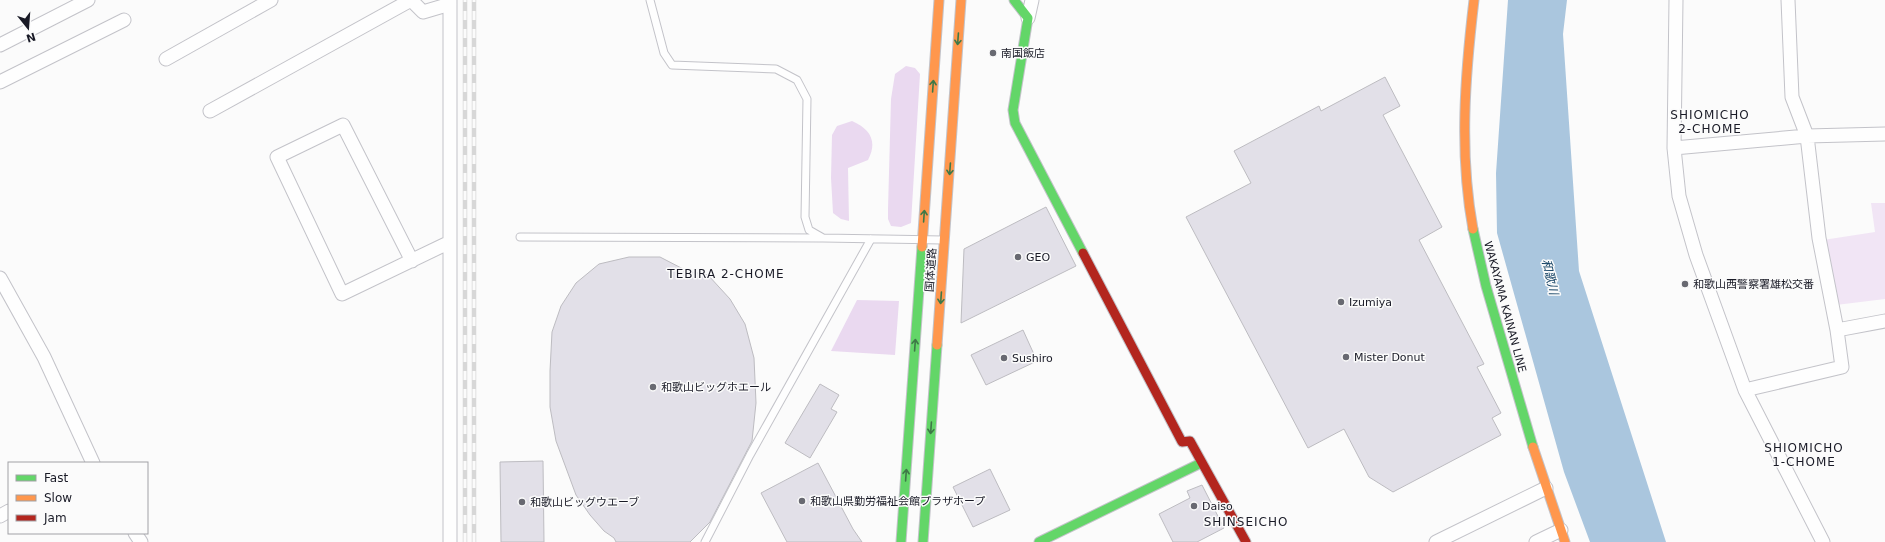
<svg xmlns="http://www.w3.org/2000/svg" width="1885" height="542" viewBox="0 0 1885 542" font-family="'DejaVu Sans','Noto Sans JP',sans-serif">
	<rect width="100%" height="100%" fill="#fbfbfb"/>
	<path fill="#f1e5f5" d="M 1871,203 L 1885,203 L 1885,299 L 1836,305 L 1823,240 L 1875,232 Z"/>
	<path fill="#ead9f0" d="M 906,66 L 915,68 L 920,74 L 911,223 L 901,227 L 891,226 L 888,219 L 888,209 L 891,99 L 895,74 Z
		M 852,121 C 870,129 878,141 868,160 L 848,168 L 849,221 L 841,219 L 833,213 L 831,178 L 832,135 L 837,126 Z
		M 857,300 L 899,301 L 895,355 L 831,351 Z"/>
	<path fill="#aac6de" d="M 1508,0 L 1567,0 L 1563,34 L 1579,271 L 1666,542 L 1590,542 L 1564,472 L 1497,233 L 1496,173 Z"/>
	<path fill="#e2e0e8" stroke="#bdbcc1" d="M 1385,77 L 1400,106 L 1383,115 L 1442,227 L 1419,240 L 1484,364 L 1477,367 L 1501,413 L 1492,418 L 1501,435 L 1393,492 L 1369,477 L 1344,429 L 1308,448 L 1186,217 L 1251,183 L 1234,151 L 1319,106 L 1321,111 Z
		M 1046,207 L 1076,266 L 961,323 L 964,249 Z
		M 629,257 L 660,257 L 687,271 L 708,275 L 730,299 L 745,324 L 754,358 L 756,403 L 752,441 L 710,522 L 690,542 L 616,542 L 614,538 L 604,531 L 590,515 L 576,495 L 556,441 L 550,407 L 550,371 L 552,332 L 561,306 L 576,283 L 599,264 Z
		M 1023,330 L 1037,361 L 986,385 L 971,355 Z
		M 820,384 L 839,395 L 831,409 L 837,412 L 810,458 L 785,443 Z
		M 543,461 L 544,542 L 501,542 L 500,462 Z
		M 818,463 L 853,529 L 862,542 L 787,542 L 761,493 Z
		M 990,469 L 1010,510 L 973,527 L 953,487 Z
		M 1202,485 L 1224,528 L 1197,542 L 1173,542 L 1159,514 L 1190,498 L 1187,491 Z"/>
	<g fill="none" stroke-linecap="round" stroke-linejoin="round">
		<g stroke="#c3c3c9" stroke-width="9">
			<path id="lane" d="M 650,0 L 664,53 L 672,65 L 776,69 L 797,80 L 807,99 L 805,217 L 809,230 L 823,238 L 943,240
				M 520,237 L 821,238
				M 705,542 L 750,455 L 871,239"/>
		</g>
		<g stroke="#c3c3c9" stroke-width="15">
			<path id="street" d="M 450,0 L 450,542
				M 1676,0 L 1674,148 L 1679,196 L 1696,255 L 1745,390 L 1823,542
				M 1788,0 L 1792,97 L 1807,136 L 1819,238 L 1837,330 L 1885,321
				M 1028,18 L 1032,0
				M 0,45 L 88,0
				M 166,59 L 271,0
				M 0,82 L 124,20
				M 210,111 L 411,0 L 423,12 L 450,4
				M 1674,148 L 1807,136 L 1885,134
				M 412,261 L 343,125 L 277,157 L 342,294 L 450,242
				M 0,278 L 44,357 L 93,463
				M 1745,390 L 1842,367 L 1837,330
				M 0,516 L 9,511
				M 135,533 L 141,542
				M 1436,542 L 1546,488
				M 1536,542 L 1561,530"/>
		</g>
		<g stroke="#c3c3c9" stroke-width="11">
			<path id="fast" d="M 1014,0 L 1028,18 L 1013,110 L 1015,123 L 1083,253
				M 1473,229 L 1486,286 L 1533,447
				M 901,542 L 922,247
				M 923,542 L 937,345
				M 1039,542 L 1201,463"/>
		</g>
		<g stroke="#c3c3c9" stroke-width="11">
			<path id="slow" d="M 1473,229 C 1459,153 1465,76 1474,0
				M 922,247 L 939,0
				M 937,345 L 961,0
				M 1533,447 L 1565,542"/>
		</g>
		<g stroke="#c3c3c9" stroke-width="11">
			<path id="jam" d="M 1083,253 L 1182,442 L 1190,441 L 1246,542"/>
		</g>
		<use href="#lane" stroke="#fefefe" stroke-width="7"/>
		<use href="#street" stroke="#fefefe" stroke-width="13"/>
		<use href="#fast" stroke="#63d668" stroke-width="9"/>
		<use href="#slow" stroke="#ff974d" stroke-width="9"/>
		<use href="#jam" stroke="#b3261e" stroke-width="9"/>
		<g stroke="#d7d7d7" stroke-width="4.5">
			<path id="rail" d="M 465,542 L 465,0
				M 474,542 L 474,0"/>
		</g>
		<use href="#rail" stroke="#fbfbfb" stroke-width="3" stroke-dasharray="9" stroke-linecap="butt"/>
	</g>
	<defs><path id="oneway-shaft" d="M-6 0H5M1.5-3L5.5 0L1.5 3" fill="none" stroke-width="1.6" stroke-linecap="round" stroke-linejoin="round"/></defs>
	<g stroke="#3e7847">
		<use href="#oneway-shaft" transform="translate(958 39) rotate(94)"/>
		<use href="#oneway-shaft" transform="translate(933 86) rotate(-86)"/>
		<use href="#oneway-shaft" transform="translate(950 169) rotate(94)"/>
		<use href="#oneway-shaft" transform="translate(924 216) rotate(-86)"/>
		<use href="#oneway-shaft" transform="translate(941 298) rotate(94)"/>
		<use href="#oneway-shaft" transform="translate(915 345) rotate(-86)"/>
		<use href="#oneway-shaft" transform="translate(931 428) rotate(94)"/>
		<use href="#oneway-shaft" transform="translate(906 475) rotate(-86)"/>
	</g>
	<g fill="#686971" stroke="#fbfbfb" stroke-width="1.5">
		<circle cx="993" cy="53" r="4"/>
		<circle cx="1018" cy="257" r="4"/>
		<circle cx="1685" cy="284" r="4"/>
		<circle cx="1341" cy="302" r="4"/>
		<circle cx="1346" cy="357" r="4"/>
		<circle cx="1004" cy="358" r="4"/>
		<circle cx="653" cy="387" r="4"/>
		<circle cx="802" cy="501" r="4"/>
		<circle cx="522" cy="502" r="4"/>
		<circle cx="1194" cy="506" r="4"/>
	</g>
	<g text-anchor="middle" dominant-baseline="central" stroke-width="3" stroke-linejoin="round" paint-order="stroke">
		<g font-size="11" fill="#191a26" stroke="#fbfbfb" text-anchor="start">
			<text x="1001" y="53">南国飯店</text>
			<text x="1026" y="257">GEO</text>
			<text x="1693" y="284">和歌山西警察署雄松交番</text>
			<text x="1349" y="302">Izumiya</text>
			<text x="1354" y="357">Mister Donut</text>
			<text x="1012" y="358">Sushiro</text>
			<text x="661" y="387">和歌山ビッグホエール</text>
			<text x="810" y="501">和歌山県勤労福祉会館プラザホープ</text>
			<text x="530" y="502">和歌山ビッグウエーブ</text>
			<text x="1202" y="506">Daiso</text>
		</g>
		<g font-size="11" fill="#191a26" stroke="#fbfbfb">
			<text transform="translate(931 270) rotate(-86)">国体道路</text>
			<text transform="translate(1505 307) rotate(75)">WAKAYAMA KAINAN LINE</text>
		</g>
		<g font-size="12" letter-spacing="1" fill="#191a26" stroke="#fbfbfb">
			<text x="1710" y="115">SHIOMICHO<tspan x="1710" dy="14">2-CHOME</tspan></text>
			<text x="726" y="274">TEBIRA 2-CHOME</text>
			<text x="1804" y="448">SHIOMICHO<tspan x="1804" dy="14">1-CHOME</tspan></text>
			<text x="1246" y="522">SHINSEICHO</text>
		</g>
		<g font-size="12" font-style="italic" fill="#144264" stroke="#fbfbfb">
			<text transform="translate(1550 277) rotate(77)">和歌川</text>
		</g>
	</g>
	<rect x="8" y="462" width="140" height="72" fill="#fbfbfb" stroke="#a1a1a6"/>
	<rect x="16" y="475" width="20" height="6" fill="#63d668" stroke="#a1a1a6"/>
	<text x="44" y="482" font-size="12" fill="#191a26">Fast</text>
	<rect x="16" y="495" width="20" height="6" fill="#ff974d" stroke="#a1a1a6"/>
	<text x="44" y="502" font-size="12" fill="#191a26">Slow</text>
	<rect x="16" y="515" width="20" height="6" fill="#b3261e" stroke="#a1a1a6"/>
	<text x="44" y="522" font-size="12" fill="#191a26">Jam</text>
	<g transform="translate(28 28) rotate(163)" stroke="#fbfbfb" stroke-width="3" paint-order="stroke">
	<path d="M0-3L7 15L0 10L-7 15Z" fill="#191a26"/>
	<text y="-6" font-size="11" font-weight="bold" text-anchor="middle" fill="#191a26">N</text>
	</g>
</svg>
